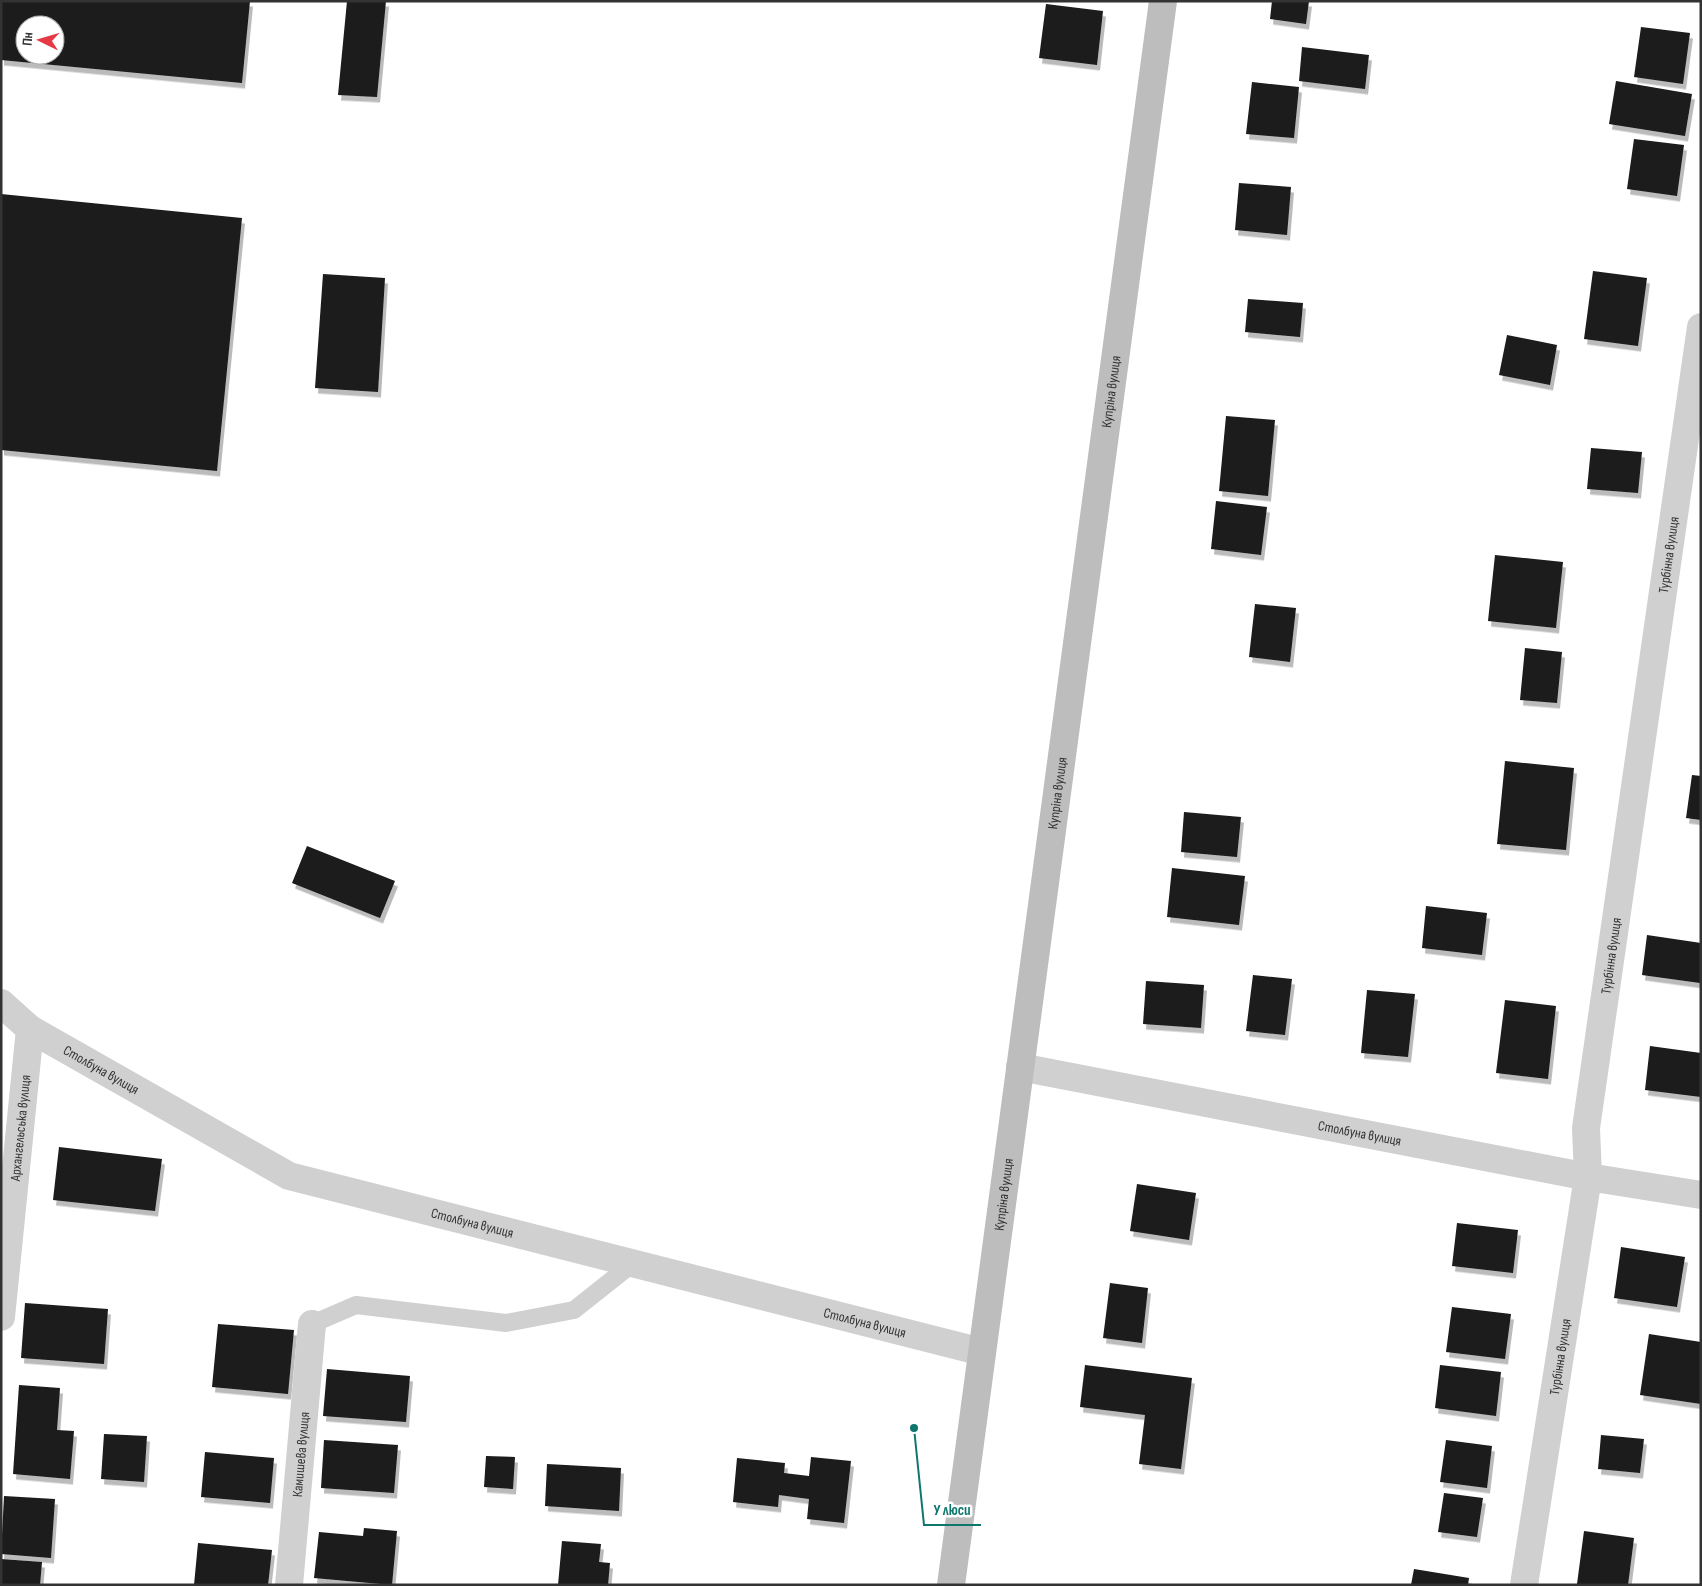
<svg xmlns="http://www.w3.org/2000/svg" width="1702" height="1586" viewBox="0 0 1702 1586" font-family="'Sofia Sans Condensed',sans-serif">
	<defs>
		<filter id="shadow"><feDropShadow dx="3" dy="5.5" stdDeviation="0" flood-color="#0004"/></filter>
	</defs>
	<rect width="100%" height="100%" fill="#fff"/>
	<path fill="#1a1a1a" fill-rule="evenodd" filter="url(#shadow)" d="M 1,1 L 250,1 L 242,83 L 1,60 ZM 25,25 L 55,25 L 55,55 L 25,55 Z
		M 347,1 L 386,1 L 377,97 L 338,95 Z
		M 1272,1 L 1309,1 L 1306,24 L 1270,19 Z
		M 1046,4 L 1103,11 L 1097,65 L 1039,58 Z
		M 1641,27 L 1690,33 L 1683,84 L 1634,77 Z
		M 1302,47 L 1369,55 L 1365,89 L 1299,81 Z
		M 1616,81 L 1692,94 L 1685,136 L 1609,124 Z
		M 1252,82 L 1299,87 L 1294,138 L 1246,134 Z
		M 1634,139 L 1684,145 L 1677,196 L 1627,189 Z
		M 1239,183 L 1291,187 L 1287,235 L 1235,230 Z
		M 1,194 L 242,218 L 217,471 L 1,450 Z
		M 1593,271 L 1647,278 L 1638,346 L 1584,339 Z
		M 323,274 L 385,278 L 378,392 L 315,388 Z
		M 1248,299 L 1303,303 L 1300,337 L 1245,332 Z
		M 1507,335 L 1557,345 L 1550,385 L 1499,375 Z
		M 1226,416 L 1275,420 L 1268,496 L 1219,491 Z
		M 1591,448 L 1642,452 L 1638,493 L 1587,489 Z
		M 1216,501 L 1267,507 L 1261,555 L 1211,549 Z
		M 1495,555 L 1563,562 L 1556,628 L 1488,621 Z
		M 1255,604 L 1296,608 L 1290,662 L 1249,657 Z
		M 1525,648 L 1562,652 L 1557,703 L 1520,700 Z
		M 1505,761 L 1574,768 L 1566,850 L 1497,844 Z
		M 1692,775 L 1701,776 L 1701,820 L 1686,818 Z
		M 1184,812 L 1241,817 L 1237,857 L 1181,852 Z
		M 307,846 L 395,881 L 380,918 L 292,883 Z
		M 1172,868 L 1245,876 L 1239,925 L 1167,917 Z
		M 1426,906 L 1487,913 L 1482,955 L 1422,948 Z
		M 1647,935 L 1701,943 L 1700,983 L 1642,975 Z
		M 1253,975 L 1292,979 L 1285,1035 L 1246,1031 Z
		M 1146,981 L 1204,985 L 1201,1028 L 1143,1024 Z
		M 1367,990 L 1415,994 L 1408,1057 L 1361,1053 Z
		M 1505,1000 L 1556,1006 L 1548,1079 L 1496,1073 Z
		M 1650,1046 L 1701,1053 L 1701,1097 L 1645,1090 Z
		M 59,1147 L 162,1159 L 155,1211 L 53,1200 Z
		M 1137,1184 L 1196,1193 L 1189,1240 L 1130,1231 Z
		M 1457,1223 L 1518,1230 L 1513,1273 L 1452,1266 Z
		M 1621,1247 L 1685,1257 L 1677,1307 L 1614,1298 Z
		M 1110,1283 L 1148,1288 L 1142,1343 L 1103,1338 Z
		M 25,1303 L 108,1309 L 104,1364 L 21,1358 Z
		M 1452,1307 L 1511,1314 L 1505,1359 L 1446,1352 Z
		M 218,1324 L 294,1330 L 288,1394 L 212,1387 Z
		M 1649,1334 L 1701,1342 L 1701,1404 L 1640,1395 Z
		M 1085,1365 L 1192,1378 L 1181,1469 L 1139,1464 L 1145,1415 L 1080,1407 Z
		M 1440,1365 L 1501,1372 L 1496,1416 L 1435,1408 Z
		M 327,1369 L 410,1376 L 406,1422 L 323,1416 Z
		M 19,1385 L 60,1388 L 57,1430 L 74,1431 L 70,1479 L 13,1474 Z
		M 104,1434 L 147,1436 L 144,1482 L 101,1479 Z
		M 1601,1435 L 1644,1439 L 1640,1473 L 1598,1469 Z
		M 324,1440 L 398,1445 L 394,1493 L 321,1488 Z
		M 1446,1440 L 1492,1446 L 1487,1488 L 1440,1482 Z
		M 205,1452 L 274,1458 L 270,1503 L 201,1497 Z
		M 486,1456 L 515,1457 L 513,1489 L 484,1487 Z
		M 811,1457 L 851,1461 L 844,1523 L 807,1519 L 809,1499 L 779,1495 L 778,1507 L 733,1502 L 737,1458 L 785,1463 L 784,1473 L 809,1476 Z
		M 547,1464 L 621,1468 L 619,1511 L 545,1506 Z
		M 1444,1493 L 1483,1498 L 1477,1537 L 1438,1532 Z
		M 4,1496 L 55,1499 L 51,1558 L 1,1554 Z
		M 364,1528 L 397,1531 L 392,1585 L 314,1578 L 319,1532 L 363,1536 Z
		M 1584,1531 L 1634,1538 L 1628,1585 L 1577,1584 Z
		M 562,1541 L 601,1544 L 599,1562 L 610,1563 L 608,1585 L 558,1585 Z
		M 198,1543 L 272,1550 L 268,1585 L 194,1585 Z
		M 1,1559 L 42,1562 L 40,1585 L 1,1585 Z
		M 1414,1569 L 1469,1578 L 1468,1585 L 1411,1585 Z"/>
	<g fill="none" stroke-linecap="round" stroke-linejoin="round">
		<path stroke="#d0d0d0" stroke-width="18" d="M 312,1324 L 356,1305 L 506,1323 L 574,1310 L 632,1264"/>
		<g stroke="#d0d0d0" stroke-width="28">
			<path id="s1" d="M 1,1003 L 30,1029 L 289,1176 L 982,1352"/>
			<path id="s2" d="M 1020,1067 L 1588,1177 L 1701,1195"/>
			<path id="s3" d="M 1,1317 L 30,1029"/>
			<path id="s4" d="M 289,1585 L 312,1324"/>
			<path id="s5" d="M 1524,1585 L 1588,1177 L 1586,1128 L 1701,327"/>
		</g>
		<path stroke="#bdbdbd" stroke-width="28" id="s6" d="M 951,1585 L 1163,1"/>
	</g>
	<g text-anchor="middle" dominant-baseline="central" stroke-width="5" stroke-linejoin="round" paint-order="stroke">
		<g font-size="14" fill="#333" stroke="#fff">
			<text stroke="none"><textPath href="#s6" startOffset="1204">Купріна вулиця</textPath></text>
			<text stroke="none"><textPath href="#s5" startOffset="1041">Турбінна вулиця</textPath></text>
			<text stroke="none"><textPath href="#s6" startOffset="799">Купріна вулиця</textPath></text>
			<text stroke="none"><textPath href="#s5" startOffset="636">Турбінна вулиця</textPath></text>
			<text stroke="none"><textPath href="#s1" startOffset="121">Столбуна вулиця</textPath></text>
			<text stroke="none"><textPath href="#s3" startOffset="190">Архангельська вулиця</textPath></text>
			<text stroke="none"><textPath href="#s2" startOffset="346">Столбуна вулиця</textPath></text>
			<text stroke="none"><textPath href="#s6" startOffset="394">Купріна вулиця</textPath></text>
			<text stroke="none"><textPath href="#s1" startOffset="526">Столбуна вулиця</textPath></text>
			<text stroke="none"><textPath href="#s1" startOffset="931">Столбуна вулиця</textPath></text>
			<text stroke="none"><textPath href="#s5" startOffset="231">Турбінна вулиця</textPath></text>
			<text stroke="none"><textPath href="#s4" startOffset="131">Камишева вулиця</textPath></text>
		</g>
	</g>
	<path fill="none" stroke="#0f766e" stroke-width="2" d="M914 1428L924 1525H981"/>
	<circle fill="#0f766e" stroke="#fff" stroke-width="2" cx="914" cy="1428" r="5"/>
	<g font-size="15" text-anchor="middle" font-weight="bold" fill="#0f766e" stroke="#fff" stroke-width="5" stroke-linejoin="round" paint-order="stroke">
		<text x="952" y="1515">У люси</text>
	</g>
	<rect width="1702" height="1586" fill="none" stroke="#333333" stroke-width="5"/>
	<g transform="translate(40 40) rotate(275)"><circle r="24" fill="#ffffff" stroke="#adadad"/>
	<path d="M0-4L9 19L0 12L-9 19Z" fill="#e63946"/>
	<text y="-8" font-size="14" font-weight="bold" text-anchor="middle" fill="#333333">Пн</text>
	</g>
</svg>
